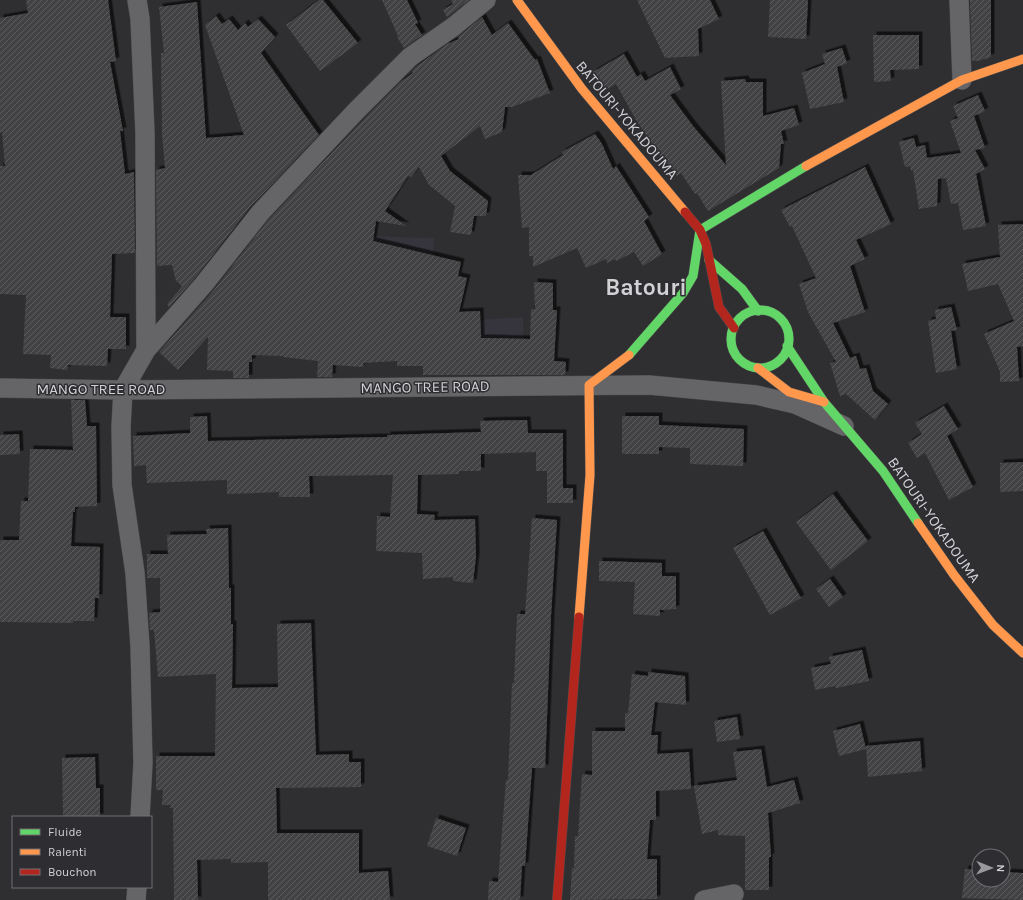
<svg xmlns="http://www.w3.org/2000/svg" width="1023" height="900" viewBox="0 0 1023 900" font-family="Karla,sans-serif">
	<defs>
		<pattern id="building-hatch" width="6" height="6" patternUnits="userSpaceOnUse"><rect width="6" height="6" fill="#434344"/><path d="M-1 1l2-2M0 6l6-6M5 7l2-2" fill="none" stroke="#5d5d5e"/></pattern>
		<filter id="shadow"><feDropShadow dx="3.5" dy="-3.5" stdDeviation="0" flood-color="#0009"/></filter>
	</defs>
	<rect width="100%" height="100%" fill="#2f2e30"/>
	<path fill="#36343d" d="M 369,236 L 434,238 L 429,323 L 523,317 L 524,358 L 407,364 Z"/>
	<path fill="url(#building-hatch)" filter="url(#shadow)" d="M 26,0 L 108,0 L 116,61 L 110,62 L 123,131 L 120,131 L 125,174 L 134,172 L 135,253 L 112,254 L 110,317 L 126,317 L 126,349 L 108,349 L 107,366 L 68,365 L 67,370 L 50,368 L 51,355 L 23,354 L 26,295 L 0,294 L 0,166 L 5,166 L 2,132 L 0,133 L 0,18 L 28,13 Z
		M 319,0 L 323,0 L 358,43 L 320,71 L 286,25 Z
		M 382,0 L 407,0 L 418,23 L 415,24 L 422,35 L 404,48 L 397,37 L 398,36 Z
		M 451,0 L 469,0 L 447,17 L 443,10 L 453,4 Z
		M 637,0 L 710,0 L 719,19 L 698,29 L 699,56 L 665,58 Z
		M 770,0 L 808,0 L 806,39 L 768,37 Z
		M 970,0 L 991,0 L 991,57 L 978,61 L 972,61 Z
		M 197,2 L 206,138 L 244,135 L 205,25 L 216,16 L 222,24 L 229,19 L 238,30 L 245,23 L 248,27 L 258,19 L 275,37 L 261,53 L 319,135 L 251,206 L 196,277 L 169,307 L 167,304 L 182,286 L 176,281 L 172,265 L 157,266 L 156,170 L 165,168 L 162,134 L 161,53 L 164,53 L 159,7 Z
		M 482,17 L 492,35 L 508,23 L 535,60 L 537,59 L 550,93 L 512,107 L 505,107 L 502,132 L 485,139 L 480,126 L 441,156 L 450,171 L 488,201 L 486,216 L 474,216 L 471,235 L 450,232 L 455,206 L 429,185 L 419,167 L 411,177 L 408,176 L 385,211 L 406,226 L 376,221 L 373,241 L 461,262 L 458,276 L 467,278 L 459,312 L 480,311 L 481,338 L 530,339 L 531,309 L 535,309 L 534,282 L 553,283 L 553,310 L 557,310 L 554,361 L 566,362 L 565,375 L 423,375 L 423,366 L 397,366 L 397,361 L 363,363 L 363,367 L 333,365 L 332,377 L 317,377 L 318,361 L 283,357 L 283,356 L 252,355 L 252,362 L 249,362 L 249,378 L 233,378 L 233,371 L 207,370 L 208,337 L 178,370 L 159,352 L 213,291 L 268,220 L 364,119 L 400,82 L 413,73 L 412,71 L 417,66 L 447,44 L 459,39 L 458,37 Z
		M 873,35 L 919,35 L 919,69 L 890,70 L 891,81 L 874,82 Z
		M 842,48 L 847,63 L 837,67 L 844,102 L 810,109 L 802,73 L 825,64 L 822,54 Z
		M 624,54 L 637,77 L 641,74 L 645,81 L 670,67 L 681,89 L 670,95 L 693,126 L 726,165 L 721,81 L 745,79 L 746,82 L 763,82 L 763,116 L 794,108 L 799,125 L 781,131 L 784,144 L 781,144 L 779,168 L 708,211 L 697,193 L 695,194 L 681,173 L 677,176 L 659,154 L 636,120 L 616,84 L 604,91 L 593,72 Z
		M 978,95 L 985,111 L 974,116 L 985,148 L 975,150 L 985,169 L 976,174 L 986,226 L 963,230 L 958,203 L 951,204 L 946,178 L 938,179 L 937,206 L 919,209 L 913,170 L 911,171 L 910,166 L 905,167 L 899,142 L 914,138 L 916,147 L 925,145 L 927,158 L 961,153 L 950,121 L 958,118 L 953,106 Z
		M 595,134 L 602,144 L 613,169 L 616,166 L 649,217 L 644,221 L 662,254 L 643,266 L 634,252 L 616,261 L 615,259 L 607,263 L 606,259 L 586,268 L 577,248 L 533,267 L 533,256 L 529,256 L 529,227 L 522,228 L 518,175 L 531,175 L 563,155 L 562,152 Z
		M 865,167 L 891,224 L 856,240 L 865,259 L 850,266 L 865,312 L 833,323 L 850,358 L 856,356 L 860,369 L 866,368 L 873,391 L 888,404 L 875,420 L 846,394 L 840,396 L 830,363 L 836,362 L 808,312 L 799,284 L 816,278 L 792,226 L 790,227 L 781,210 Z
		M 1023,224 L 1023,346 L 1017,347 L 1019,381 L 1000,382 L 1000,372 L 984,334 L 1014,321 L 998,284 L 968,291 L 962,264 L 1000,257 L 998,225 Z
		M 951,307 L 957,330 L 951,331 L 957,369 L 936,373 L 928,321 L 936,319 L 935,310 Z
		M 71,400 L 85,400 L 87,426 L 96,426 L 97,506 L 75,507 L 75,512 L 73,512 L 71,546 L 100,547 L 99,598 L 95,598 L 94,621 L 73,621 L 73,623 L 0,622 L 0,540 L 19,540 L 21,501 L 28,501 L 30,449 L 73,450 Z
		M 944,406 L 958,429 L 947,436 L 973,487 L 949,500 L 925,453 L 917,458 L 908,443 L 922,434 L 915,423 Z
		M 207,416 L 208,441 L 387,437 L 387,435 L 481,432 L 480,421 L 527,420 L 528,433 L 563,433 L 563,488 L 573,488 L 573,503 L 547,503 L 547,471 L 536,471 L 536,452 L 481,454 L 481,471 L 459,471 L 459,474 L 418,475 L 417,514 L 435,515 L 434,520 L 475,519 L 476,556 L 473,583 L 453,581 L 453,577 L 423,579 L 422,553 L 376,551 L 377,516 L 390,517 L 393,475 L 309,476 L 310,497 L 279,497 L 279,492 L 227,494 L 227,480 L 147,483 L 146,465 L 134,466 L 133,436 L 190,433 L 190,417 Z
		M 622,416 L 659,416 L 659,425 L 744,429 L 743,466 L 690,464 L 690,448 L 659,447 L 659,454 L 622,454 Z
		M 19,434 L 20,454 L 0,455 L 0,435 Z
		M 1023,462 L 1023,491 L 1000,492 L 1000,463 Z
		M 833,494 L 868,541 L 831,570 L 796,522 Z
		M 532,518 L 557,520 L 551,616 L 545,768 L 532,768 L 525,866 L 522,866 L 520,900 L 488,900 L 489,881 L 498,882 L 506,780 L 508,780 L 512,683 L 514,683 L 517,614 L 525,614 Z
		M 228,528 L 229,588 L 231,588 L 231,624 L 233,624 L 232,688 L 278,687 L 277,624 L 311,623 L 316,755 L 349,754 L 349,762 L 361,762 L 361,787 L 276,788 L 277,833 L 359,833 L 359,873 L 388,871 L 390,900 L 268,900 L 268,862 L 231,863 L 231,859 L 197,860 L 198,900 L 174,900 L 173,808 L 170,808 L 171,805 L 162,805 L 163,790 L 156,790 L 156,756 L 215,756 L 216,674 L 158,677 L 154,630 L 150,630 L 149,613 L 160,612 L 160,578 L 147,578 L 147,554 L 168,554 L 167,535 L 207,534 L 206,529 Z
		M 763,531 L 801,598 L 770,615 L 733,548 Z
		M 599,561 L 662,563 L 662,576 L 676,576 L 676,609 L 660,610 L 660,616 L 633,614 L 635,582 L 599,581 Z
		M 830,579 L 843,597 L 829,607 L 816,589 Z
		M 862,650 L 869,681 L 836,688 L 835,686 L 815,690 L 811,668 L 831,664 L 829,657 Z
		M 648,672 L 685,676 L 686,705 L 655,702 L 651,735 L 658,735 L 657,754 L 689,752 L 691,789 L 656,791 L 656,820 L 650,820 L 647,859 L 657,859 L 657,899 L 570,900 L 572,868 L 574,868 L 575,836 L 578,836 L 582,774 L 592,775 L 592,731 L 625,731 L 625,713 L 628,713 L 632,674 L 648,676 Z
		M 737,717 L 740,739 L 717,742 L 714,721 Z
		M 860,724 L 866,749 L 839,756 L 833,731 Z
		M 920,741 L 922,771 L 868,777 L 866,746 Z
		M 761,749 L 767,787 L 794,780 L 800,803 L 768,813 L 771,857 L 769,857 L 769,890 L 745,890 L 745,836 L 718,835 L 718,830 L 702,834 L 694,786 L 737,780 L 733,752 Z
		M 95,757 L 96,788 L 100,788 L 100,817 L 63,817 L 62,758 Z
		M 436,818 L 466,828 L 457,856 L 427,846 Z
		M 965,869 L 979,870 L 979,880 L 1003,880 L 1003,872 L 1023,873 L 1023,900 L 962,898 Z"/>
	<g fill="none" stroke-linecap="round" stroke-linejoin="round">
		<g stroke="#4c4b4e" stroke-width="20">
			<path id="street" d="M 137,0 L 140,19 L 145,133 L 146,350
				M 959,0 L 962,80
				M 0,388 L 123,390 L 649,385 L 756,395 L 795,404 L 844,426
				M 140,817 L 143,763 L 140,646 L 135,573 L 122,485 L 121,427 L 123,390 L 146,350 L 204,284 L 260,213 L 356,111 L 410,57 L 453,27 L 486,0
				M 136,900 L 137,887
				M 704,900 L 734,894"/>
		</g>
		<g stroke="#4c4b4e" stroke-width="10">
			<path id="fast" d="M 709,260 L 742,289 L 758,311
				M731 339a29 29 0 1 1 58 0a29 29 0 1 1-58 0Z
				M 787,346 L 824,402 L 883,471 L 918,523
				M 629,355 L 683,293 L 693,276 L 700,230 L 806,166"/>
		</g>
		<g stroke="#4c4b4e" stroke-width="10">
			<path id="slow" d="M 517,0 L 582,89 L 685,212
				M 806,166 L 962,80 L 1023,59
				M 758,368 L 789,392 L 824,402
				M 918,523 L 954,575 L 993,625 L 1023,653
				M 579,617 L 590,475 L 589,385 L 629,355"/>
		</g>
		<g stroke="#4c4b4e" stroke-width="10">
			<path id="jam" d="M 685,212 L 700,230 L 706,244 L 719,307 L 734,328
				M 557,900 L 579,617"/>
		</g>
		<use href="#street" stroke="#656567" stroke-width="19"/>
		<use href="#fast" stroke="#63d668" stroke-width="9"/>
		<use href="#slow" stroke="#ff974d" stroke-width="9"/>
		<use href="#jam" stroke="#b3261e" stroke-width="9"/>
	</g>
	<g text-anchor="middle" dominant-baseline="central" stroke-width="3" stroke-linejoin="round" paint-order="stroke">
		<g font-size="15" fill="#d2d2d5" stroke="#2e2d31">
			<text transform="translate(627 120) rotate(50)">BATOURI-YOKADOUMA</text>
			<text transform="translate(425 387) rotate(-1)">MANGO TREE ROAD</text>
			<text x="101" y="389">MANGO TREE ROAD</text>
			<text transform="translate(934 520) rotate(55)">BATOURI-YOKADOUMA</text>
		</g>
		<g font-size="23" font-weight="bold" fill="#d2d2d5" stroke="#2e2d31">
			<text x="646" y="287">Batouri</text>
		</g>
	</g>
	<rect x="12" y="816" width="140" height="72" fill="#2e2d31" stroke="#706f73"/>
	<rect x="20" y="829" width="20" height="6" fill="#63d668" stroke="#706f73"/>
	<text x="48" y="836" font-size="12" fill="#d2d2d5">Fluide</text>
	<rect x="20" y="849" width="20" height="6" fill="#ff974d" stroke="#706f73"/>
	<text x="48" y="856" font-size="12" fill="#d2d2d5">Ralenti</text>
	<rect x="20" y="869" width="20" height="6" fill="#b3261e" stroke="#706f73"/>
	<text x="48" y="876" font-size="12" fill="#d2d2d5">Bouchon</text>
	<g transform="translate(991 868) rotate(91)"><circle r="19" fill="#2e2d31" stroke="#706f73"/>
	<path d="M0-3L7 15L0 10L-7 15Z" fill="#99999b"/>
	<text y="-6" font-size="11" font-weight="bold" text-anchor="middle" fill="#d2d2d5">N</text>
	</g>
</svg>
